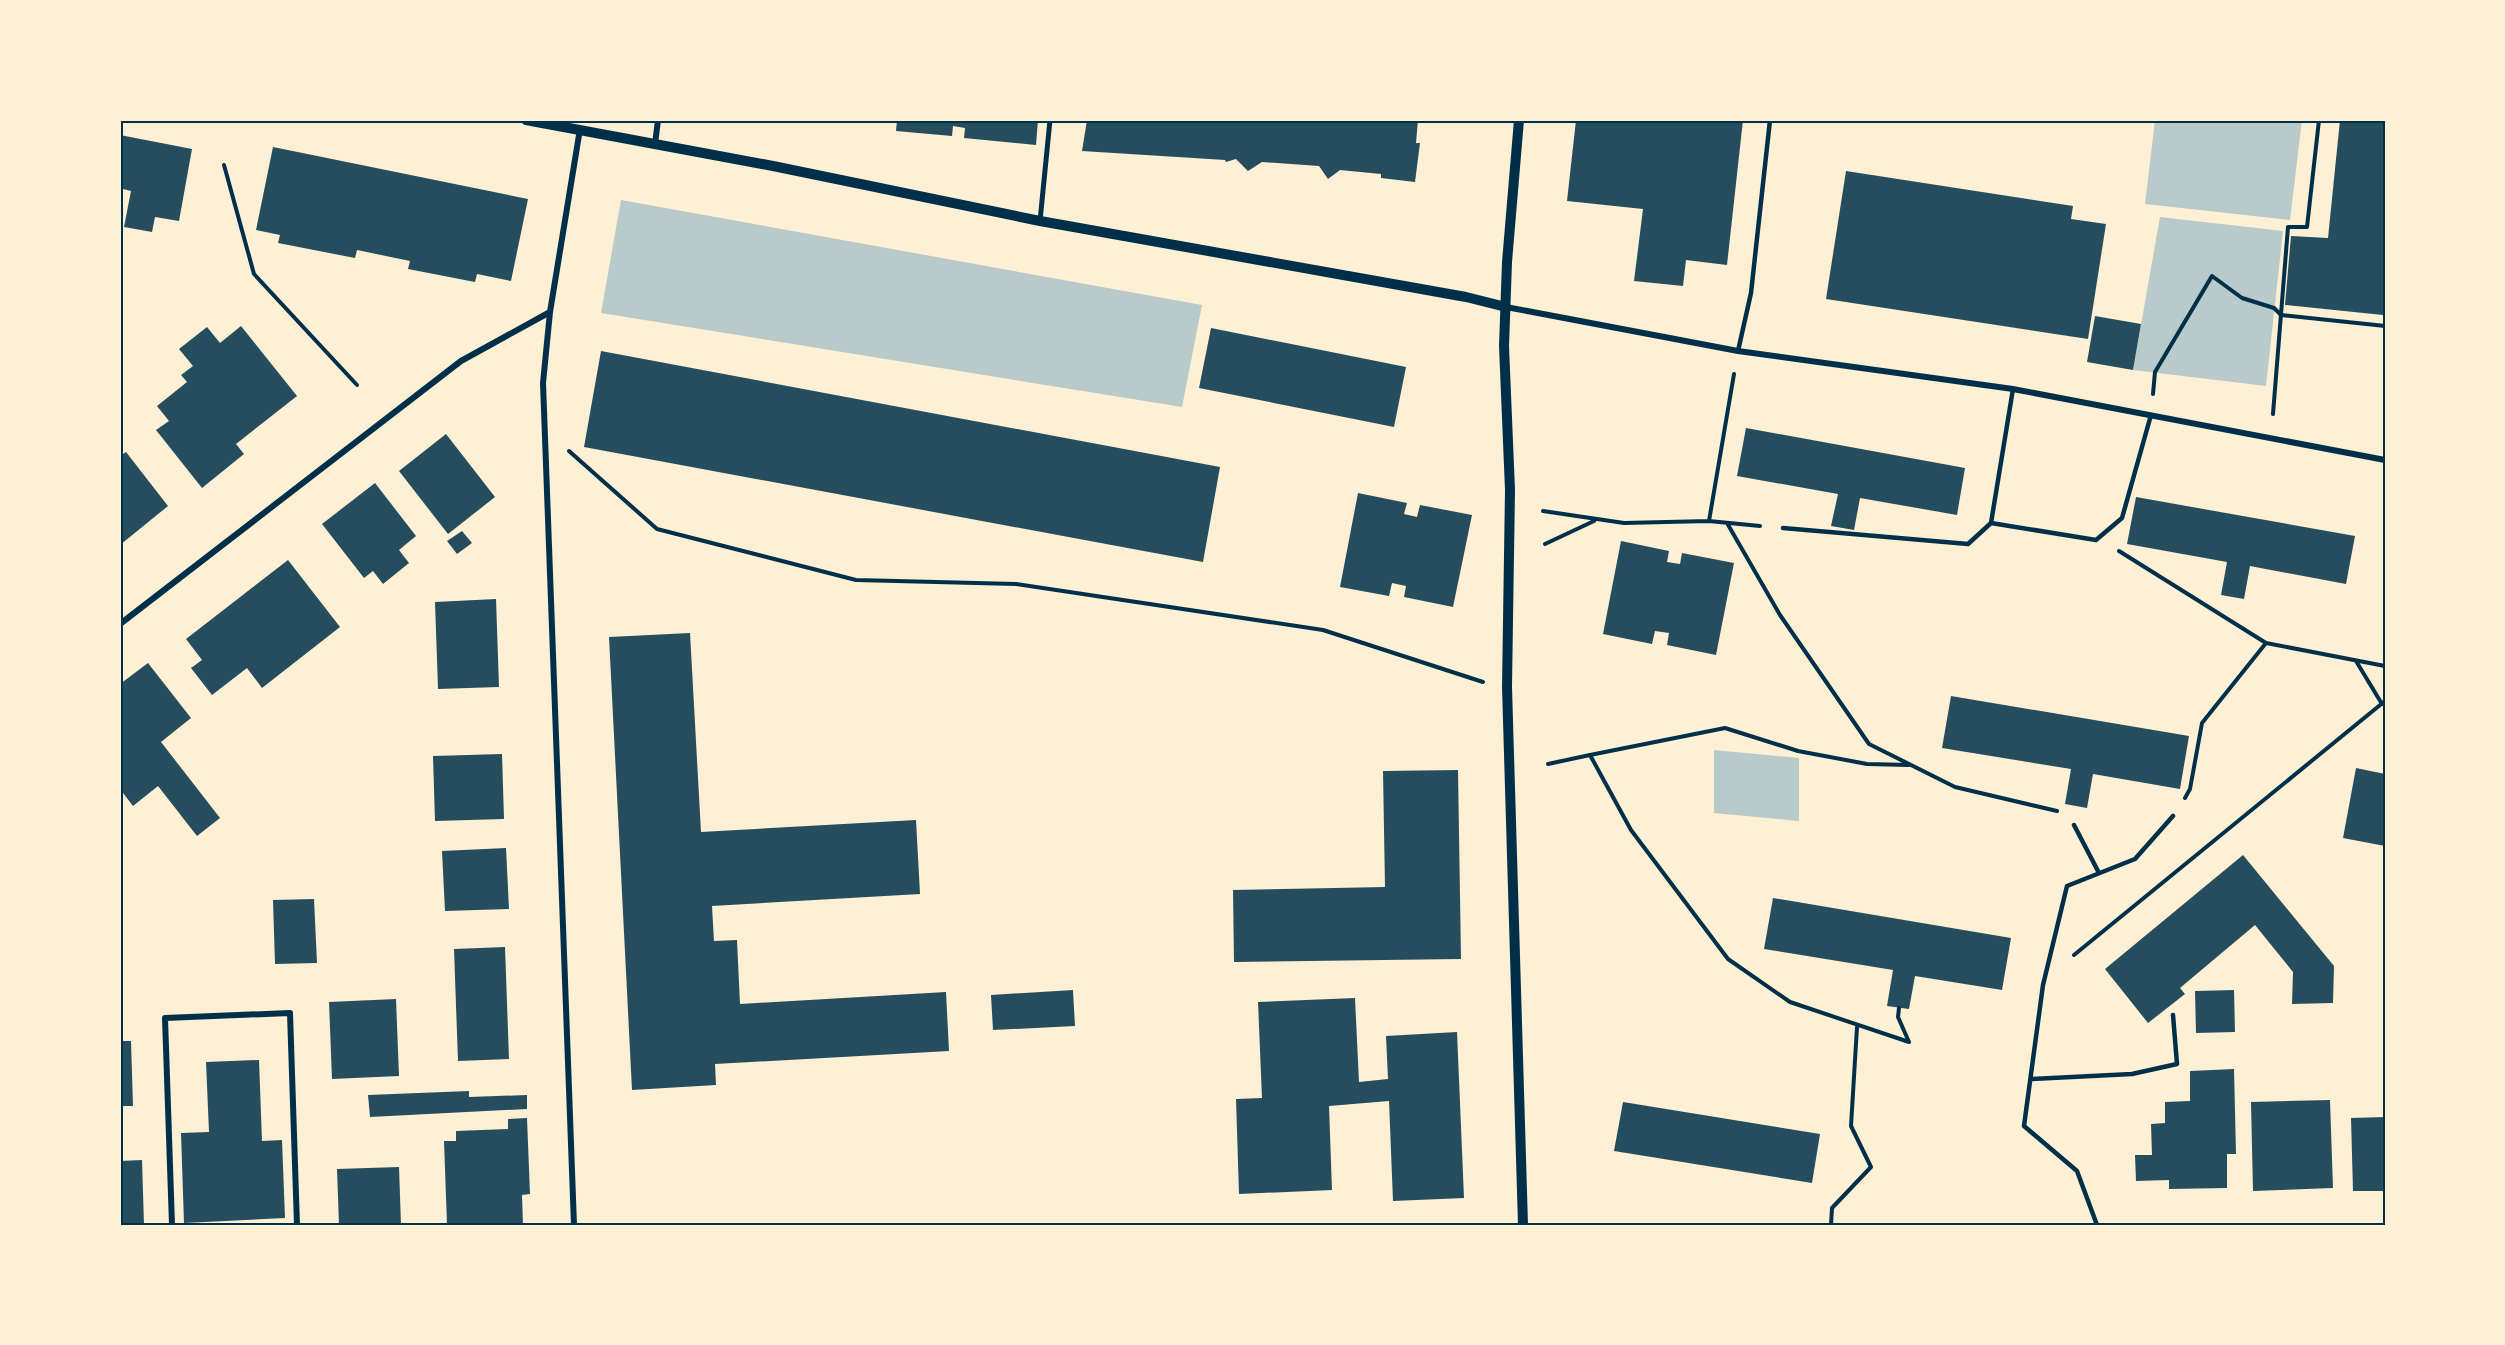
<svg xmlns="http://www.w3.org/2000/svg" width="2505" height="1345" viewBox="0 0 2505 1345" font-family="Figtree,sans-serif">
	<rect width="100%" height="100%" fill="#fdf0d5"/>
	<path fill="#b9caca" d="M 2155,120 L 2302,120 L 2290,220 L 2145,204 Z
		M 621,200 L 1202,305 L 1182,407 L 601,313 Z
		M 2160,217 L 2283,231 L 2266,386 L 2133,370 Z
		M 1714,750 L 1799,758 L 1799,821 L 1714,813 Z"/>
	<path fill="#264d5e" d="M 897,120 L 1038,120 L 1036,145 L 964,138 L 965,128 L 953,126 L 952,136 L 896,131 Z
		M 1087,120 L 1418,120 L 1416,143 L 1420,143 L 1415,182 L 1381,178 L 1381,174 L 1340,170 L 1328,179 L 1319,166 L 1262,162 L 1248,171 L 1236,159 L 1226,162 L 1225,160 L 1082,151 Z
		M 1576,120 L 1659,123 L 1659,120 L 1743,120 L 1727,265 L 1686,260 L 1683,286 L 1634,281 L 1643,209 L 1567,201 Z
		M 2340,120 L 2385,120 L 2383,315 L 2285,305 L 2291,236 L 2328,238 Z
		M 120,135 L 192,149 L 179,221 L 155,217 L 152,232 L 124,227 L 131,191 L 123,189 L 120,200 Z
		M 273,147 L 528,199 L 511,281 L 477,274 L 475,282 L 408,269 L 410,261 L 357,250 L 355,258 L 278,243 L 280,235 L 256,230 Z
		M 1846,171 L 2073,206 L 2071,219 L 2106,224 L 2088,339 L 1826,299 Z
		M 2095,316 L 2141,324 L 2133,370 L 2087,362 Z
		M 241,326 L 297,396 L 236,444 L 244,454 L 202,488 L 156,430 L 169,421 L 157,406 L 187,382 L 181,375 L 193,366 L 179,349 L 207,327 L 220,343 Z
		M 1211,328 L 1406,367 L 1394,427 L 1199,388 Z
		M 601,351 L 1220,467 L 1203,562 L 584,447 Z
		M 1746,428 L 1965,468 L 1957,515 L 1860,498 L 1854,530 L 1831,526 L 1838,494 L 1737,476 Z
		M 446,434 L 495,497 L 448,534 L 399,471 Z
		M 126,452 L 168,506 L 120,545 L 120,456 Z
		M 375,483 L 416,536 L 399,550 L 409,563 L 383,584 L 373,571 L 364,578 L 322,524 Z
		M 1358,493 L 1407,503 L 1404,514 L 1417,517 L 1420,505 L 1472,515 L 1453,607 L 1404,597 L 1406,586 L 1392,583 L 1389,596 L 1340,587 Z
		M 2136,497 L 2355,536 L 2346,584 L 2250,566 L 2244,599 L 2221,595 L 2227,562 L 2127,544 Z
		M 462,531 L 472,543 L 457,554 L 447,541 Z
		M 1621,541 L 1669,551 L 1667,562 L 1680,564 L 1682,553 L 1734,563 L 1716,655 L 1667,645 L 1669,633 L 1655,631 L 1652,644 L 1603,634 Z
		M 288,560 L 340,627 L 262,688 L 247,668 L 212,695 L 191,668 L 202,660 L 186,639 Z
		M 496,599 L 499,687 L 438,689 L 435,602 Z
		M 690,633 L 701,832 L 916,820 L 920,894 L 712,906 L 714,941 L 737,940 L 740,1004 L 946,992 L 949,1051 L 715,1064 L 716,1085 L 632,1090 L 609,637 Z
		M 148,663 L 191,718 L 161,742 L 220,818 L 197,836 L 158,786 L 133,806 L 120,789 L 120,684 Z
		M 1951,696 L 2189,736 L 2180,789 L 2093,774 L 2087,808 L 2065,804 L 2071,769 L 1942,748 Z
		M 502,754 L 504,819 L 435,821 L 433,756 Z
		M 2356,768 L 2385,774 L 2385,846 L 2343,838 Z
		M 1458,770 L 1461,959 L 1234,962 L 1233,890 L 1385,887 L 1383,771 Z
		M 506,848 L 509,909 L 445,911 L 442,851 Z
		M 2243,855 L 2334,966 L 2333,1003 L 2292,1004 L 2293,972 L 2255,925 L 2180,988 L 2185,994 L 2148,1023 L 2105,969 Z
		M 1773,898 L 2011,938 L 2002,990 L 1915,976 L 1909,1009 L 1887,1006 L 1893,970 L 1764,949 Z
		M 314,899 L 317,963 L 275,964 L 273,900 Z
		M 505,947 L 509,1059 L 458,1061 L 454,949 Z
		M 1073,990 L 1075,1026 L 993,1030 L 991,995 Z
		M 2234,990 L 2235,1032 L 2196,1033 L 2195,991 Z
		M 1355,998 L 1359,1082 L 1388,1079 L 1386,1036 L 1457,1032 L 1464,1198 L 1393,1201 L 1389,1101 L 1329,1106 L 1332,1190 L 1239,1194 L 1236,1099 L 1262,1098 L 1258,1002 Z
		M 396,999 L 399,1076 L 332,1079 L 329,1002 Z
		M 120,1041 L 131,1041 L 133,1106 L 120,1106 Z
		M 259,1060 L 262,1141 L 282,1140 L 285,1218 L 184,1223 L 181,1133 L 209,1132 L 206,1062 Z
		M 2234,1069 L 2236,1154 L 2227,1154 L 2227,1188 L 2169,1189 L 2169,1180 L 2136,1181 L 2135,1155 L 2152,1155 L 2151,1124 L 2165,1123 L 2165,1102 L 2190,1101 L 2190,1071 Z
		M 469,1091 L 469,1097 L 527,1095 L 527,1109 L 370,1117 L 368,1095 Z
		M 2330,1100 L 2333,1188 L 2253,1191 L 2251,1102 Z
		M 1623,1102 L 1820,1134 L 1812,1183 L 1614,1151 Z
		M 2385,1117 L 2385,1191 L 2353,1191 L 2351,1118 Z
		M 527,1118 L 530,1194 L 522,1195 L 523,1225 L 447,1225 L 444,1141 L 456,1141 L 456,1131 L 508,1129 L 508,1119 Z
		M 142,1160 L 144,1225 L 120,1225 L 120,1161 Z
		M 399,1167 L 401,1225 L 339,1225 L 337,1169 Z"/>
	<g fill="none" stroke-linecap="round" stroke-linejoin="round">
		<path stroke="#003049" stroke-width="4" d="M 224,165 L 254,274 L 357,385
			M 2153,394 L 2155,372 L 2212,276 L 2242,298 L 2274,308 L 2281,315 L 2385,326
			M 2273,414 L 2288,227 L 2307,227 L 2319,120
			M 569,451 L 657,529 L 856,580 L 1016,584 L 1323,630 L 1483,682
			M 1543,511 L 1624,523 L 1709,521 L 1760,526
			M 1709,521 L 1734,374
			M 1727,523 L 1780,615 L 1869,744 L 1955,787 L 2057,811
			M 1545,544 L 1594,521
			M 2119,551 L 2266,643 L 2385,666
			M 2356,661 L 2382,704
			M 1590,755 L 1725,728 L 1798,751 L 1867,764 L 1909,765
			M 1548,764 L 1590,755 L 1631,830 L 1728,959 L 1790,1002 L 1909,1042
			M 2185,798 L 2190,789 L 2202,723 L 2266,643
			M 2074,955 L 2385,701
			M 1899,1008 L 1898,1017 L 1909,1042
			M 1831,1225 L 1832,1208 L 1871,1167 L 1851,1126 L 1857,1027"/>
		<path stroke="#003049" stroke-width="4.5" d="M 1738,351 L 1751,293 L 1770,120
			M 2013,389 L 1991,523 L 2096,540 L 2122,518 L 2151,415
			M 1783,528 L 1968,544 L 1991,523
			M 2074,825 L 2099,873
			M 2031,1079 L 2132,1074 L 2177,1064 L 2173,1015
			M 2097,1225 L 2077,1171 L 2024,1126 L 2043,985 L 2067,886 L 2135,859 L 2173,816"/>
		<path stroke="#003049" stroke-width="5" d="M 1040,221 L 1050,120"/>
		<path stroke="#003049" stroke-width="6" d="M 655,144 L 658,120
			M 1506,307 L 1738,351 L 2013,389 L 2385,460
			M 120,624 L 461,361 L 550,312
			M 172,1225 L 165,1018 L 290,1013 L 297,1225
			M 574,1225 L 543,383 L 550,312 L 580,129"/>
		<path stroke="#003049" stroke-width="10" d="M 526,120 L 773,166 L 1040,221 L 1466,297 L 1506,307
			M 1519,120 L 1507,262 L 1504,346 L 1510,490 L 1507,687 L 1523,1225"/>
	</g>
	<rect width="2505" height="1345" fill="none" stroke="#fdf0d5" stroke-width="243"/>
	<rect x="122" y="122" width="2262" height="1102" fill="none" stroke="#003049" stroke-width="2"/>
</svg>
